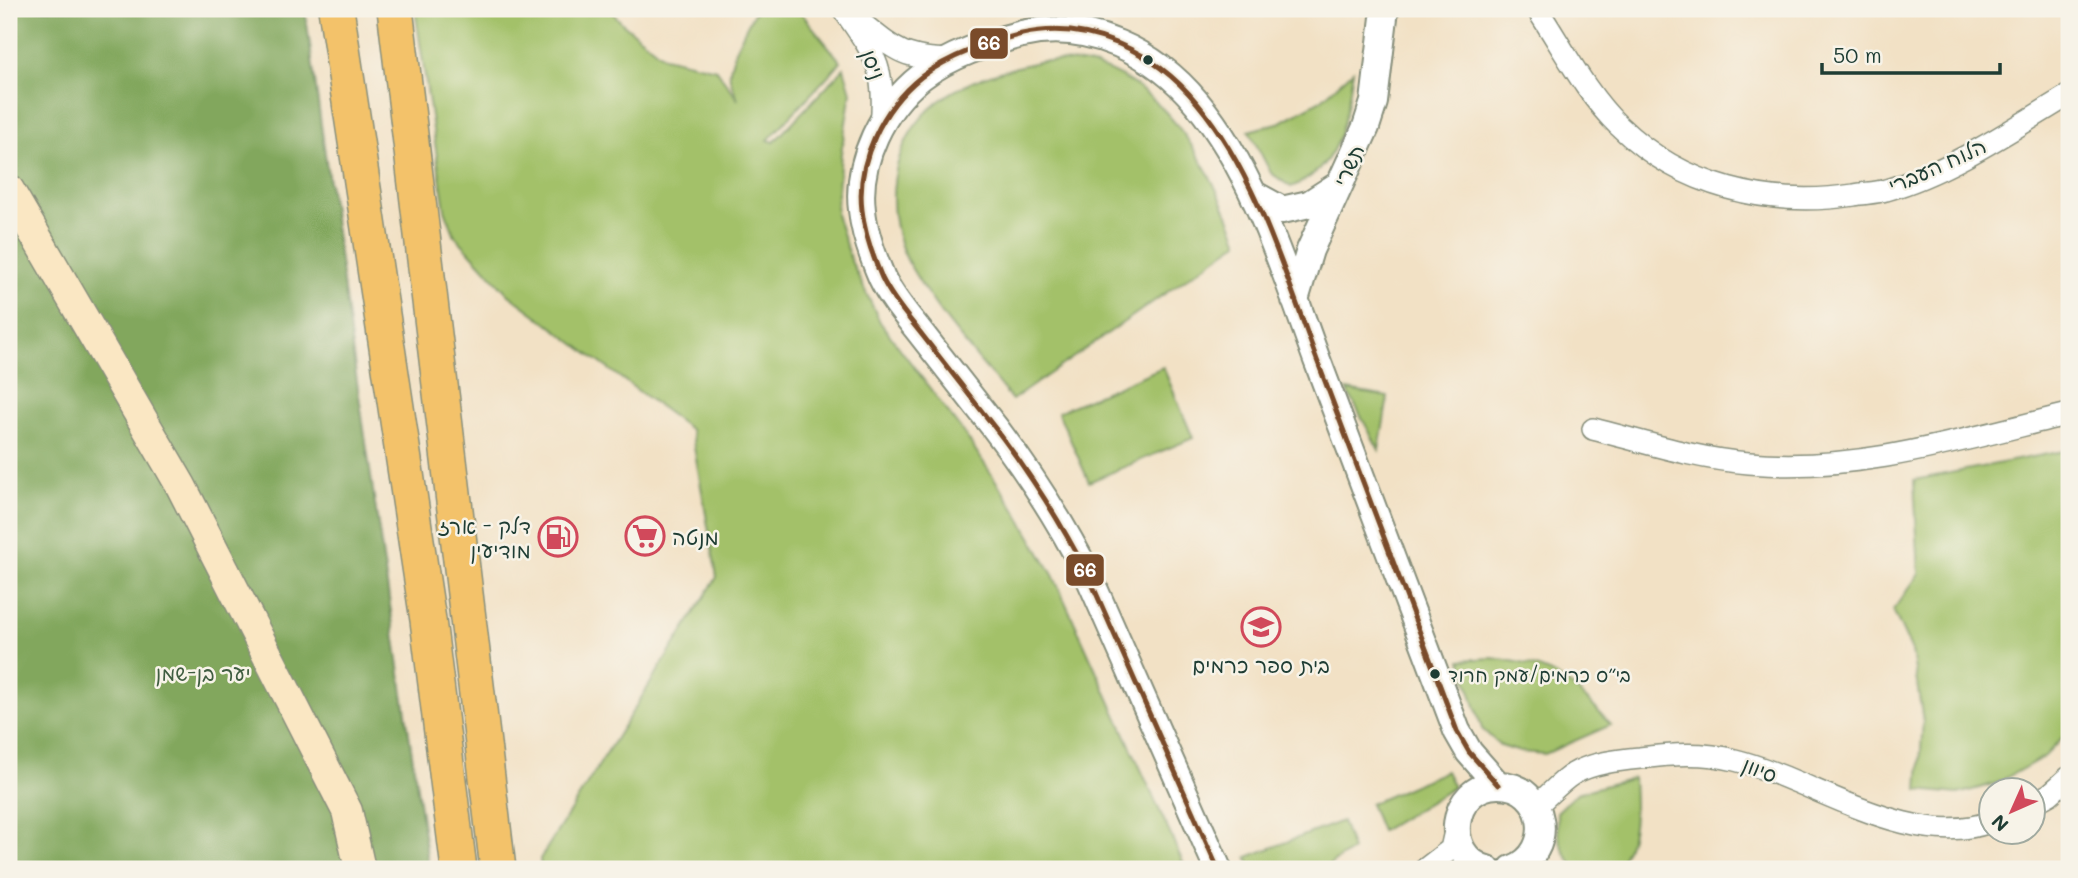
<svg xmlns="http://www.w3.org/2000/svg" width="2078" height="878" viewBox="0 0 2078 878" font-family="Mali,'Playpen Sans Hebrew',sans-serif">
	<rect width="100%" height="100%" fill="#f7f3e8"/>
	<filter id="ink" filterUnits="userSpaceOnUse"><feTurbulence type="fractalNoise" baseFrequency=".0143" numOctaves="2"/><feDisplacementMap in="SourceGraphic" scale="14" xChannelSelector="R" yChannelSelector="G"/><feConvolveMatrix kernelMatrix="1 2 1 2 8 2 1 2 1" color-interpolation-filters="sRGB"/></filter>
	<filter id="wash" filterUnits="userSpaceOnUse"><feTurbulence type="fractalNoise" baseFrequency=".00686" numOctaves="4" result="noise"/><feDisplacementMap in="SourceGraphic" scale="28" xChannelSelector="R" yChannelSelector="G"/><feGaussianBlur stdDeviation="1.57" result="paint"/><feColorMatrix in="noise" values="0 0 0 0 0 0 0 0 0 0 0 0 0 0 0 0 0 1.4 0 .05"/><feComposite in="paint" operator="in"/></filter>
	<g filter="url(#wash)">
		<rect width="100%" height="100%" fill="#f2e1c5"/>
		<path fill="#a3c169" stroke="#617f4e" stroke-width="2" d="M 415,9 L 609,9 L 622,23 L 664,57 L 716,69 L 738,100 C 736,93 731,85 730,78 C 727,64 748,21 757,9 L 798,9 L 841,62 L 768,140 L 774,142 L 844,68 L 851,92 L 841,153 L 836,214 L 851,261 L 880,322 L 968,439 L 1014,508 L 1053,575 L 1186,869 L 541,869 L 540,859 L 717,577 L 691,430 L 509,295 L 455,236 L 445,210 Z
			M 1042,61 C 1060,61 1079,61 1096,66 C 1172,90 1213,174 1239,242 L 1012,400 C 978,358 939,316 912,269 C 880,215 888,140 939,101 C 969,78 1007,69 1042,61 Z
			M 1353,71 C 1345,118 1342,167 1291,187 L 1271,173 L 1249,131 L 1281,122 L 1321,100 Z
			M 1163,367 L 1193,438 L 1089,482 L 1058,412 Z
			M 1347,390 L 1388,397 L 1379,450 Z
			M 2069,450 L 2069,731 L 2045,756 L 1997,783 L 1958,794 L 1918,790 L 1923,721 L 1912,651 L 1893,610 L 1919,574 L 1914,480 Z
			M 1492,658 C 1553,665 1571,681 1611,725 L 1545,754 L 1520,752 L 1501,746 L 1482,729 L 1461,660 Z
			M 1446,771 L 1454,787 L 1381,831 L 1370,804 Z
			M 1633,778 C 1635,812 1637,840 1616,869 L 1576,869 C 1561,851 1556,836 1557,812 L 1577,793 Z
			M 1342,821 L 1352,850 L 1323,869 L 1252,869 L 1247,857 Z"/>
		<path fill="#82a75d" stroke="#507248" stroke-width="2" d="M 9,9 L 305,9 L 352,348 L 429,869 L 9,869 Z"/>
	</g>
	<g filter="url(#ink)">
		<g fill="none" stroke-linecap="round" stroke-linejoin="round">
			<g stroke="#888f7c" stroke-width="24">
				<path id="minor" d="M 843,9 C 874,54 887,68 881,125
					M 1537,9 C 1563,48 1585,93 1619,126 C 1682,187 1769,208 1854,195 C 1865,193 1876,193 1886,190 C 1948,173 2014,128 2069,95
					M 859,21 C 895,50 903,59 951,60
					M 1593,429 C 1644,442 1696,459 1749,463 C 1857,473 1965,439 2069,414
					M 2032,804 L 2050,794 L 2069,777
					M 1536,806 C 1548,796 1560,782 1573,774 C 1591,763 1619,760 1640,758 C 1672,754 1704,752 1735,760 C 1812,779 1910,851 1990,822
					M 1425,869 L 1451,849 L 1455,831"/>
			</g>
			<g stroke="#888f7c" stroke-width="30">
				<path id="tertiary" d="M 1253,194 L 1282,210 L 1309,204 L 1340,184
					M 1295,300 L 1310,250 L 1366,127 L 1374,102 L 1385,9
					M 1218,869 L 1089,577 C 1058,516 1020,458 977,405 C 959,382 941,359 923,336 C 909,318 892,299 882,278 C 873,257 864,232 862,210 C 856,161 883,107 921,77 C 950,55 987,43 1022,34 C 1088,19 1155,52 1197,103 C 1255,172 1286,276 1317,360 C 1364,484 1410,608 1457,731 L 1469,752 L 1498,785
					M 1487,869 C 1441,857 1450,785 1498,785 C 1547,784 1557,853 1512,869"/>
			</g>
			<g stroke="#888f7c" stroke-width="33">
				<path id="secondary" d="M 9,190 L 181,486 L 347,811 L 360,869"/>
			</g>
			<g stroke="#888f7c" stroke-width="38">
				<path id="trunk" d="M 336,9 L 428,620 L 459,869
					M 395,9 L 498,869"/>
			</g>
			<use href="#minor" stroke="#fff" stroke-width="21"/>
			<use href="#tertiary" stroke="#fff" stroke-width="26"/>
			<use href="#secondary" stroke="#fae7c3" stroke-width="30"/>
			<use href="#trunk" stroke="#f3c26a" stroke-width="35"/>
			<g stroke="#f7f3e8" stroke-width="10">
				<path id="bus-1" d="M 1218,869 L 1089,577 C 1058,516 1020,458 977,405 C 959,382 941,359 923,336 C 909,318 892,299 882,278 C 873,257 864,232 862,210 C 856,161 883,107 921,77 C 950,55 987,43 1022,34 C 1088,19 1155,52 1197,103 C 1255,172 1286,276 1317,360 C 1364,484 1410,608 1457,731 L 1469,752 L 1498,785"/>
			</g>
			<use href="#bus-1" stroke="#7a4b2a" stroke-width="5"/>
		</g>
	</g>
	<defs>
		<g id="supermarket-ring" transform="scale(2.0125)"><circle r="9.5" fill="#f7f3e8" stroke="#d1495b" stroke-width="1.5"/><path d="M-6-5.5h2.5l.6 2H6L4.5 2H-2.5L-4.4-4H-6ZM-1.5 3.2a1.3 1.3 0 1 0 .1 0ZM3 3.2a1.3 1.3 0 1 0 .1 0Z" fill="#d1495b"/></g>
		<g id="fuel-ring" transform="scale(2.0125)"><circle r="9.5" fill="#f7f3e8" stroke="#d1495b" stroke-width="1.5"/><path d="M-5.5-6h7V0h2V4h1.3V-2.5L3-4.5l.8-.8L6-3V5H2.5V1h-1V6h-7ZM-4.2-4.7v3.2H.2V-4.7Z" fill="#d1495b"/></g>
		<g id="school-ring" transform="scale(2.0125)"><circle r="9.5" fill="#f7f3e8" stroke="#d1495b" stroke-width="1.5"/><path d="M0-5L7-2L0 1L-7-2ZM-4 1L0 2.5L4 1V4Q0 6-4 4Z" fill="#d1495b"/></g>
	</defs>
	<g fill-rule="evenodd">
		<use href="#supermarket-ring" x="645" y="536"/>
		<use href="#fuel-ring" x="558" y="537"/>
		<use href="#school-ring" x="1261" y="627"/>
	</g>
	<g fill="#1f3d34" stroke="#f7f3e8" stroke-width="2.5">
		<circle cx="1148" cy="60" r="6"/>
		<circle cx="1435" cy="674" r="6"/>
	</g>
	<g text-anchor="middle" dominant-baseline="central" stroke-width="5" stroke-linejoin="round" paint-order="stroke">
		<g font-size="19" fill="#1f3d34" stroke="#f7f3e8" text-anchor="start">
			<text x="1448" y="674">בי״ס כרמים/עמק חרוד</text>
		</g>
		<g font-size="21" fill="#1f3d34" stroke="#f7f3e8">
			<text transform="translate(874 64) rotate(69)">ניסן</text>
			<text transform="translate(1348 165) rotate(-65)">תשרי</text>
			<text transform="translate(1937 165) rotate(-24)">הלוח העברי</text>
			<text transform="translate(1760 769) rotate(21)">סיוון</text>
		</g>
		<g font-size="21" fill="#1f3d34" stroke="#f7f3e8" text-anchor="end">
			<text x="531" y="525">דלק - ארז<tspan x="531" dy="24">מודיעין</tspan></text>
			<text x="672" y="536" text-anchor="start">מנטה</text>
			<text x="1261" y="664" text-anchor="middle">בית ספר כרמים</text>
		</g>
		<g font-size="21" fill="#405e41" stroke="#f7f3e8">
			<text x="203" y="672">יער בן-שמן</text>
		</g>
	</g>
	<g stroke="#f7f3e8" stroke-width="2.5">
		<rect x="969" y="27" width="40" height="33" rx="7" fill="#7a4b2a"/>
		<rect x="1065" y="553" width="40" height="34" rx="7" fill="#7a4b2a"/>
	</g>
	<g font-size="19" text-anchor="middle" font-weight="bold" fill="#fff">
		<text x="989" y="50">66</text>
		<text x="1085" y="577">66</text>
	</g>
	<rect width="2078" height="878" fill="none" stroke="#f7f3e8" stroke-width="35"/>
	<g transform="translate(2012 811) rotate(225)"><circle r="33" fill="#f7f3e8" stroke="#a1aaa0" stroke-width="2"/>
	<path d="M0-5L12 26L0 18L-12 26Z" fill="#d1495b"/>
	<text y="-10" font-size="19" font-weight="bold" text-anchor="middle" fill="#1f3d34">N</text>
	</g>
	<path d="M1822 63v10h178v-10" fill="none" stroke="#1f3d34" stroke-width="3.5"/>
	<text x="1833" y="63" font-size="21" fill="#1f3d34" stroke="#f7f3e8" stroke-width="5" paint-order="stroke">50 m</text>
</svg>
